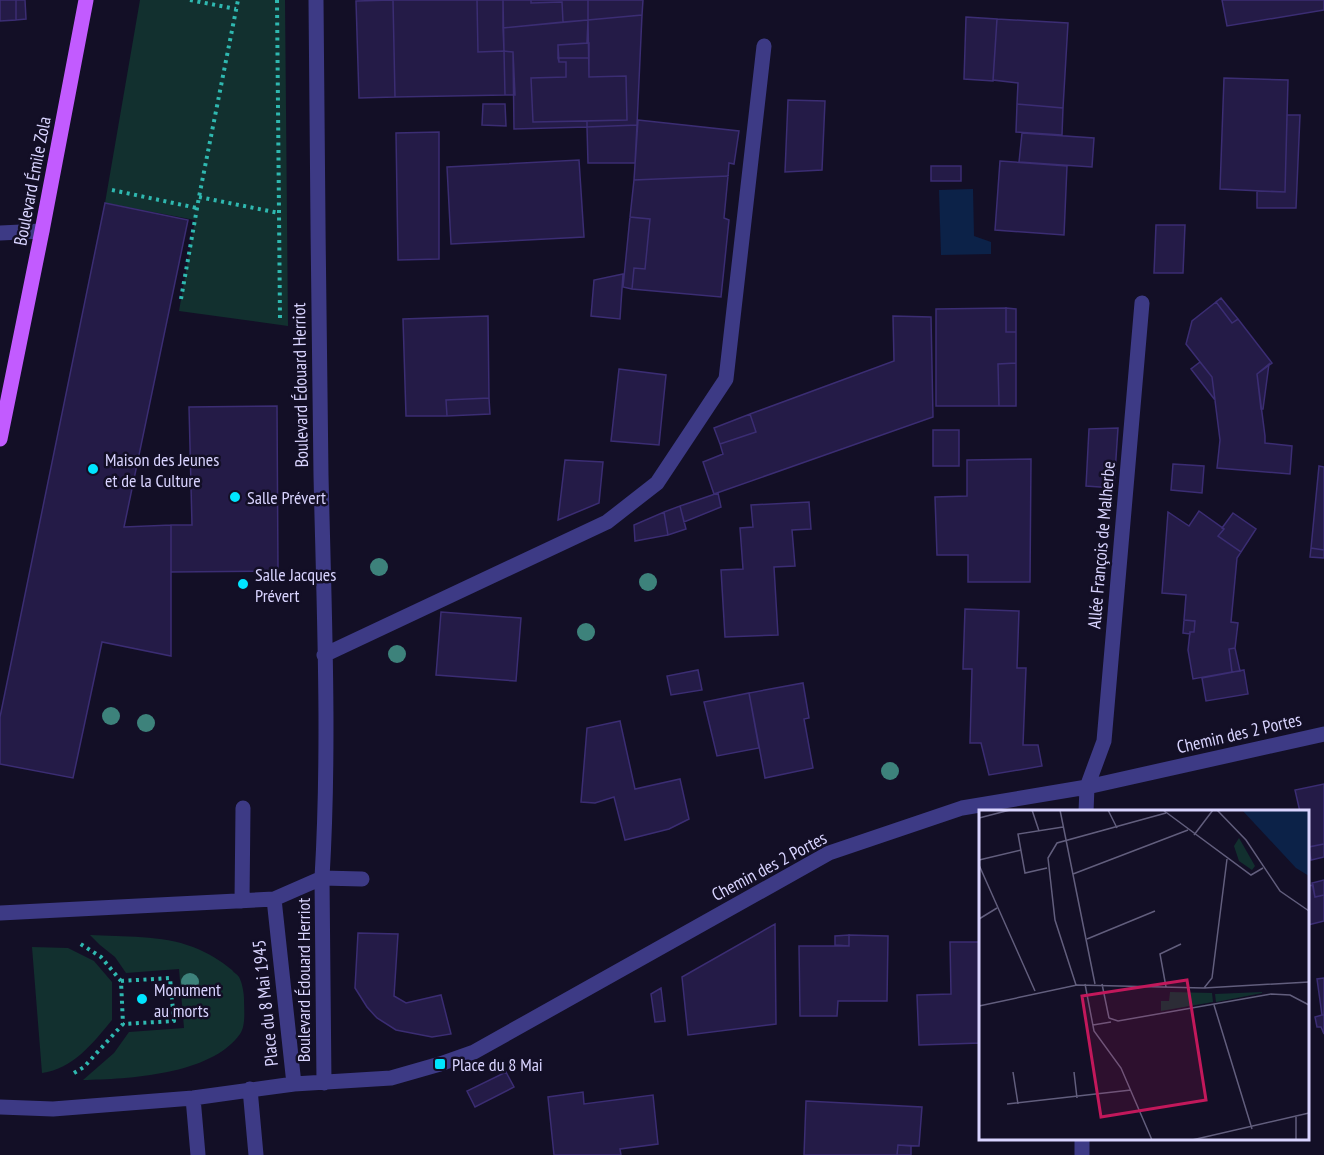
<svg xmlns="http://www.w3.org/2000/svg" width="1324" height="1155" viewBox="0 0 1324 1155" font-family="'PT Sans Narrow',sans-serif">
	<rect width="100%" height="100%" fill="#130f26"/>
	<path fill="#12302f" d="M 140,0 L 285,0 L 288,326 L 179,311 L 195,220 L 105,203 Z
		M 90,935 C 123,937 162,935 193,947 C 208,953 220,960 232,970 C 234,973 237,974 239,977 C 242,982 244,993 244,999 C 244,1009 246,1026 240,1034 C 211,1075 128,1079 83,1080 L 114,1053 L 129,1032 L 184,1028 L 179,969 L 126,973 L 115,957 L 100,945 Z
		M 32,947 L 68,948 L 94,961 L 112,982 L 112,1020 C 93,1043 73,1069 42,1073 Z"/>
	<path fill="#0c2248" d="M 973,189 L 974,236 L 991,242 L 991,254 L 941,255 L 939,190 Z"/>
	<path fill="#241b47" stroke="#3b2d73" stroke-width="1.5" d="M 0,0 L 16,0 L 16,20 L 0,21 Z
		M 16,0 L 25,0 L 26,19 L 16,20 Z
		M 393,0 L 477,0 L 478,52 L 504,51 L 505,95 L 395,97 Z
		M 393,0 L 395,97 L 359,98 L 356,1 Z
		M 477,0 L 503,0 L 504,51 L 478,52 Z
		M 503,0 L 531,0 L 531,3 L 562,2 L 563,22 L 503,28 Z
		M 531,0 L 588,0 L 588,20 L 563,22 L 562,2 L 531,3 Z
		M 588,0 L 643,0 L 642,15 L 588,20 Z
		M 1222,0 L 1324,0 L 1324,10 L 1227,26 Z
		M 642,15 L 637,125 L 587,127 L 587,121 L 627,120 L 626,76 L 589,77 L 588,20 Z
		M 966,17 L 997,19 L 993,81 L 964,79 Z
		M 997,19 L 1068,23 L 1063,108 L 1017,104 L 1018,83 L 993,80 Z
		M 588,20 L 587,43 L 558,45 L 559,62 L 566,62 L 566,77 L 531,78 L 533,122 L 587,121 L 587,127 L 514,129 L 513,52 L 504,51 L 503,28 Z
		M 589,43 L 589,58 L 558,58 L 558,45 Z
		M 504,51 L 513,52 L 515,95 L 505,95 Z
		M 558,58 L 589,58 L 589,77 L 626,76 L 627,120 L 533,122 L 531,78 L 566,77 L 566,62 L 559,62 Z
		M 1224,78 L 1288,80 L 1285,192 L 1220,189 Z
		M 788,100 L 825,101 L 822,170 L 785,172 Z
		M 483,104 L 505,104 L 506,126 L 482,125 Z
		M 1017,104 L 1063,108 L 1062,135 L 1016,132 Z
		M 1287,115 L 1300,115 L 1296,208 L 1257,208 L 1257,191 L 1285,192 Z
		M 638,120 L 739,131 L 734,164 L 729,163 L 728,176 L 634,180 Z
		M 637,125 L 635,163 L 588,163 L 587,127 Z
		M 439,132 L 439,259 L 398,260 L 396,133 Z
		M 1022,133 L 1094,138 L 1092,167 L 1019,162 Z
		M 579,160 L 584,237 L 451,244 L 447,167 Z
		M 1000,161 L 1067,166 L 1064,235 L 995,230 Z
		M 931,166 L 961,166 L 961,181 L 931,181 Z
		M 728,176 L 724,218 L 729,220 L 721,297 L 632,289 L 634,268 L 645,269 L 650,219 L 630,217 L 634,180 Z
		M 105,203 L 188,220 L 124,527 L 171,525 L 171,656 L 102,642 L 73,778 L 0,764 L 0,717 Z
		M 630,217 L 650,219 L 645,269 L 634,268 L 632,289 L 623,287 Z
		M 1156,225 L 1185,225 L 1183,273 L 1154,273 Z
		M 623,274 L 620,319 L 591,316 L 594,280 Z
		M 1221,298 L 1238,319 L 1232,323 L 1216,302 Z
		M 1216,302 L 1232,323 L 1238,319 L 1272,363 L 1257,374 L 1265,436 L 1265,443 L 1292,446 L 1290,474 L 1217,468 L 1220,440 L 1212,377 L 1186,344 L 1192,321 Z
		M 1006,308 L 1016,309 L 1016,332 L 1006,332 Z
		M 1006,308 L 1006,332 L 1016,332 L 1016,363 L 998,364 L 999,406 L 936,406 L 936,309 Z
		M 488,316 L 489,398 L 446,400 L 447,416 L 406,416 L 403,319 Z
		M 893,316 L 931,317 L 933,417 L 714,494 L 703,462 L 723,454 L 720,444 L 756,432 L 750,414 L 894,361 Z
		M 1200,362 L 1212,377 L 1215,400 L 1191,369 Z
		M 1016,363 L 1016,406 L 999,406 L 998,364 Z
		M 1269,364 L 1263,409 L 1261,409 L 1257,374 Z
		M 619,369 L 666,375 L 659,445 L 611,441 Z
		M 489,398 L 490,414 L 447,416 L 446,400 Z
		M 277,406 L 278,571 L 171,572 L 171,525 L 192,525 L 189,407 Z
		M 750,414 L 756,432 L 720,444 L 714,428 Z
		M 1118,428 L 1114,488 L 1086,486 L 1089,429 Z
		M 933,430 L 959,430 L 959,466 L 933,466 Z
		M 1031,459 L 1030,582 L 968,582 L 968,555 L 937,555 L 935,497 L 967,496 L 967,460 Z
		M 565,460 L 603,462 L 599,503 L 558,520 Z
		M 1173,464 L 1204,466 L 1202,493 L 1171,490 Z
		M 1319,466 L 1324,467 L 1324,550 L 1311,548 Z
		M 718,493 L 721,507 L 684,522 L 680,506 Z
		M 809,502 L 811,529 L 792,530 L 795,566 L 774,567 L 778,635 L 725,637 L 721,570 L 743,569 L 740,528 L 753,527 L 751,505 Z
		M 680,506 L 686,529 L 668,535 L 664,512 Z
		M 1199,511 L 1224,529 L 1218,536 L 1241,552 L 1237,558 L 1231,622 L 1238,623 L 1235,648 L 1229,649 L 1232,672 L 1193,679 L 1188,650 L 1190,632 L 1194,632 L 1195,621 L 1184,620 L 1186,595 L 1162,593 L 1168,512 L 1189,526 Z
		M 664,512 L 668,535 L 635,541 L 634,525 Z
		M 1233,513 L 1256,529 L 1241,552 L 1218,536 L 1224,529 L 1222,528 Z
		M 1311,548 L 1324,550 L 1324,558 L 1310,557 Z
		M 965,609 L 1019,611 L 1017,668 L 1026,668 L 1023,745 L 1038,745 L 1042,766 L 989,775 L 981,743 L 970,743 L 972,669 L 963,669 Z
		M 441,612 L 521,618 L 516,681 L 436,675 Z
		M 1184,620 L 1195,621 L 1194,632 L 1190,632 L 1190,634 L 1183,633 Z
		M 1235,648 L 1240,671 L 1232,672 L 1229,649 Z
		M 698,670 L 702,690 L 671,695 L 667,676 Z
		M 1244,670 L 1248,694 L 1206,701 L 1202,678 Z
		M 803,683 L 809,718 L 804,719 L 813,768 L 765,778 L 749,693 Z
		M 749,693 L 759,748 L 717,756 L 704,702 Z
		M 620,721 L 635,789 L 680,779 L 689,819 L 669,829 L 625,840 L 614,797 L 595,803 L 581,802 L 587,728 Z
		M 1324,784 L 1324,844 L 1308,847 L 1308,812 L 1300,812 L 1295,790 Z
		M 1324,844 L 1324,857 L 1311,860 L 1309,847 Z
		M 1324,880 L 1324,895 L 1315,897 L 1312,883 Z
		M 1313,885 L 1315,897 L 1324,895 L 1324,921 L 1308,925 L 1308,886 Z
		M 775,924 L 776,1024 L 688,1035 L 682,977 Z
		M 358,933 L 398,934 L 394,996 L 406,1003 L 441,995 L 451,1034 L 432,1037 L 396,1030 L 377,1018 L 367,1007 L 355,988 Z
		M 849,935 L 849,946 L 835,945 L 835,936 Z
		M 849,935 L 888,936 L 887,1001 L 838,1001 L 837,1016 L 800,1016 L 799,946 L 849,946 Z
		M 950,942 L 980,942 L 980,1043 L 919,1045 L 917,995 L 951,994 Z
		M 1324,978 L 1324,1015 L 1322,1015 L 1317,979 Z
		M 661,988 L 665,1021 L 655,1022 L 651,994 Z
		M 1322,1015 L 1324,1015 L 1324,1034 L 1321,1027 L 1317,1027 L 1315,1017 Z
		M 506,1072 L 514,1087 L 475,1107 L 467,1091 Z
		M 583,1092 L 584,1104 L 653,1095 L 658,1144 L 620,1149 L 621,1155 L 554,1155 L 548,1097 Z
		M 806,1101 L 922,1107 L 919,1146 L 898,1145 L 897,1155 L 804,1155 Z
		M 898,1145 L 911,1146 L 911,1155 L 897,1155 Z"/>
	<g fill="none" stroke-linecap="round" stroke-linejoin="round">
		<path stroke="#2fb8b0" stroke-width="4" stroke-dasharray="3 4.5" stroke-linecap="butt" d="M 190,0 L 236,9
			M 277,0 L 280,319
			M 112,190 L 197,208
			M 199,197 L 279,213
			M 181,299 L 199,197 L 238,0
			M 121,981 L 170,978 L 174,1021 L 123,1024
			M 74,1073 L 84,1067 L 123,1024 L 121,981 L 101,957 L 79,943"/>
		<path stroke="#3d3a85" stroke-width="15" d="M 0,233 L 42,231
			M 324,655 L 607,522 L 657,483 L 726,379 L 764,46
			M 1086,812 L 1087,787 L 1104,741 L 1142,303
			M 274,899 L 294,1084
			M 242,901 L 243,808
			M 0,913 L 274,899 L 322,878 C 330,744 324,609 321,475 C 318,317 318,158 316,0
			M 324,1083 L 322,878 L 362,879
			M 250,1089 L 256,1155
			M 193,1098 L 198,1155
			M 0,1107 L 53,1109 L 193,1098 L 294,1084 L 391,1078 L 440,1064 L 474,1052 L 829,853 L 962,808 L 1087,787 L 1324,734
			M 1082,1155 L 1082,1138"/>
		<path stroke="#c25bff" stroke-width="15" d="M 0,439 L 42,231 L 86,0"/>
	</g>
	<g fill="#3d827b">
		<circle cx="379" cy="567" r="9"/>
		<circle cx="648" cy="582" r="9"/>
		<circle cx="586" cy="632" r="9"/>
		<circle cx="397" cy="654" r="9"/>
		<circle cx="111" cy="716" r="9"/>
		<circle cx="146" cy="723" r="9"/>
		<circle cx="890" cy="771" r="9"/>
		<circle cx="190" cy="982" r="9"/>
	</g>
	<g fill="#00e5ff" stroke="#130f26" stroke-width="2">
		<circle cx="93" cy="469" r="6"/>
		<circle cx="235" cy="497" r="6"/>
		<circle cx="243" cy="584" r="6"/>
		<circle cx="142" cy="999" r="6"/>
		<rect x="434" y="1058" width="12" height="12" rx="3"/>
	</g>
	<g text-anchor="middle" dominant-baseline="central" stroke-width="5" stroke-linejoin="round" paint-order="stroke">
		<g font-size="18" fill="#d9d4ff" stroke="#130f26">
			<text transform="translate(32 181) rotate(-79)">Boulevard Émile Zola</text>
			<text transform="translate(300 385) rotate(-91)">Boulevard Édouard Herriot</text>
			<text transform="translate(1101 545) rotate(-85)">Allée François de Malherbe</text>
			<text transform="translate(1239 733) rotate(-13)">Chemin des 2 Portes</text>
			<text transform="translate(769 866) rotate(-28)">Chemin des 2 Portes</text>
			<text transform="translate(303 980) rotate(-90)">Boulevard Édouard Herriot</text>
			<text transform="translate(265 1003) rotate(-96)">Place du 8 Mai 1945</text>
		</g>
		<g font-size="18" fill="#d9d4ff" stroke="#130f26" text-anchor="start">
			<text x="105" y="459">Maison des Jeunes<tspan x="105" dy="21">et de la Culture</tspan></text>
			<text x="247" y="497">Salle Prévert</text>
			<text x="255" y="574">Salle Jacques<tspan x="255" dy="21">Prévert</tspan></text>
			<text x="154" y="989">Monument<tspan x="154" dy="21">au morts</tspan></text>
			<text x="452" y="1064">Place du 8 Mai</text>
		</g>
	</g>
	<g transform="translate(979 810)">
		<rect width="330" height="330" fill="#130f26"/>
		<path d="M 260,28 L 276,56 L 273,60 L 260,51 L 255,36 ZM 191,182 L 233,183 L 234,192 L 182,201 L 182,191 L 190,191 ZM 283,182 L 283,183 L 237,192 L 236,184 Z" fill="#12302f"/>
		<path d="M 263,0 L 330,0 L 330,66 L 317,58 Z" fill="#0c2248"/>
		<path fill="none" stroke="#625e7d" stroke-width="1.5" d="M 53,0 L 60,21M 81,0 L 116,174M 129,0 L 138,18M 184,0 L 272,65 L 284,58M 238,0 L 267,30 L 301,81 L 330,101M 0,8 L 31,0M 215,25 L 234,0M 0,50 L 42,40M 0,55 L 56,181M 68,58 L 46,63 L 39,24 L 84,17M 94,64 L 209,20M 0,109 L 18,98M 108,129 L 176,101M 106,174 L 115,221 L 142,258 L 173,330M 123,174 L 130,208M 97,175 L 76,110 L 69,48 L 78,33 L 187,3M 187,177 L 181,144 L 202,134M 225,178 L 233,168 L 248,49M 235,195 L 273,319M 0,196 L 98,175 L 225,178 L 330,172M 130,208 L 139,211 L 292,184 L 311,185 L 330,195M 114,215 L 132,212M 34,262 L 39,294M 95,262 L 98,288M 28,294 L 152,280M 317,307 L 317,330M 213,330 L 330,303"/>
		<path fill="#c2185b" fill-opacity="0.15" stroke="#c2185b" stroke-width="3" d="M 208,170 L 227,290 L 122,307 L 103,186 Z"/>
		<rect width="330" height="330" fill="none" stroke="#d9d4ff" stroke-width="3"/>
	</g>
</svg>
